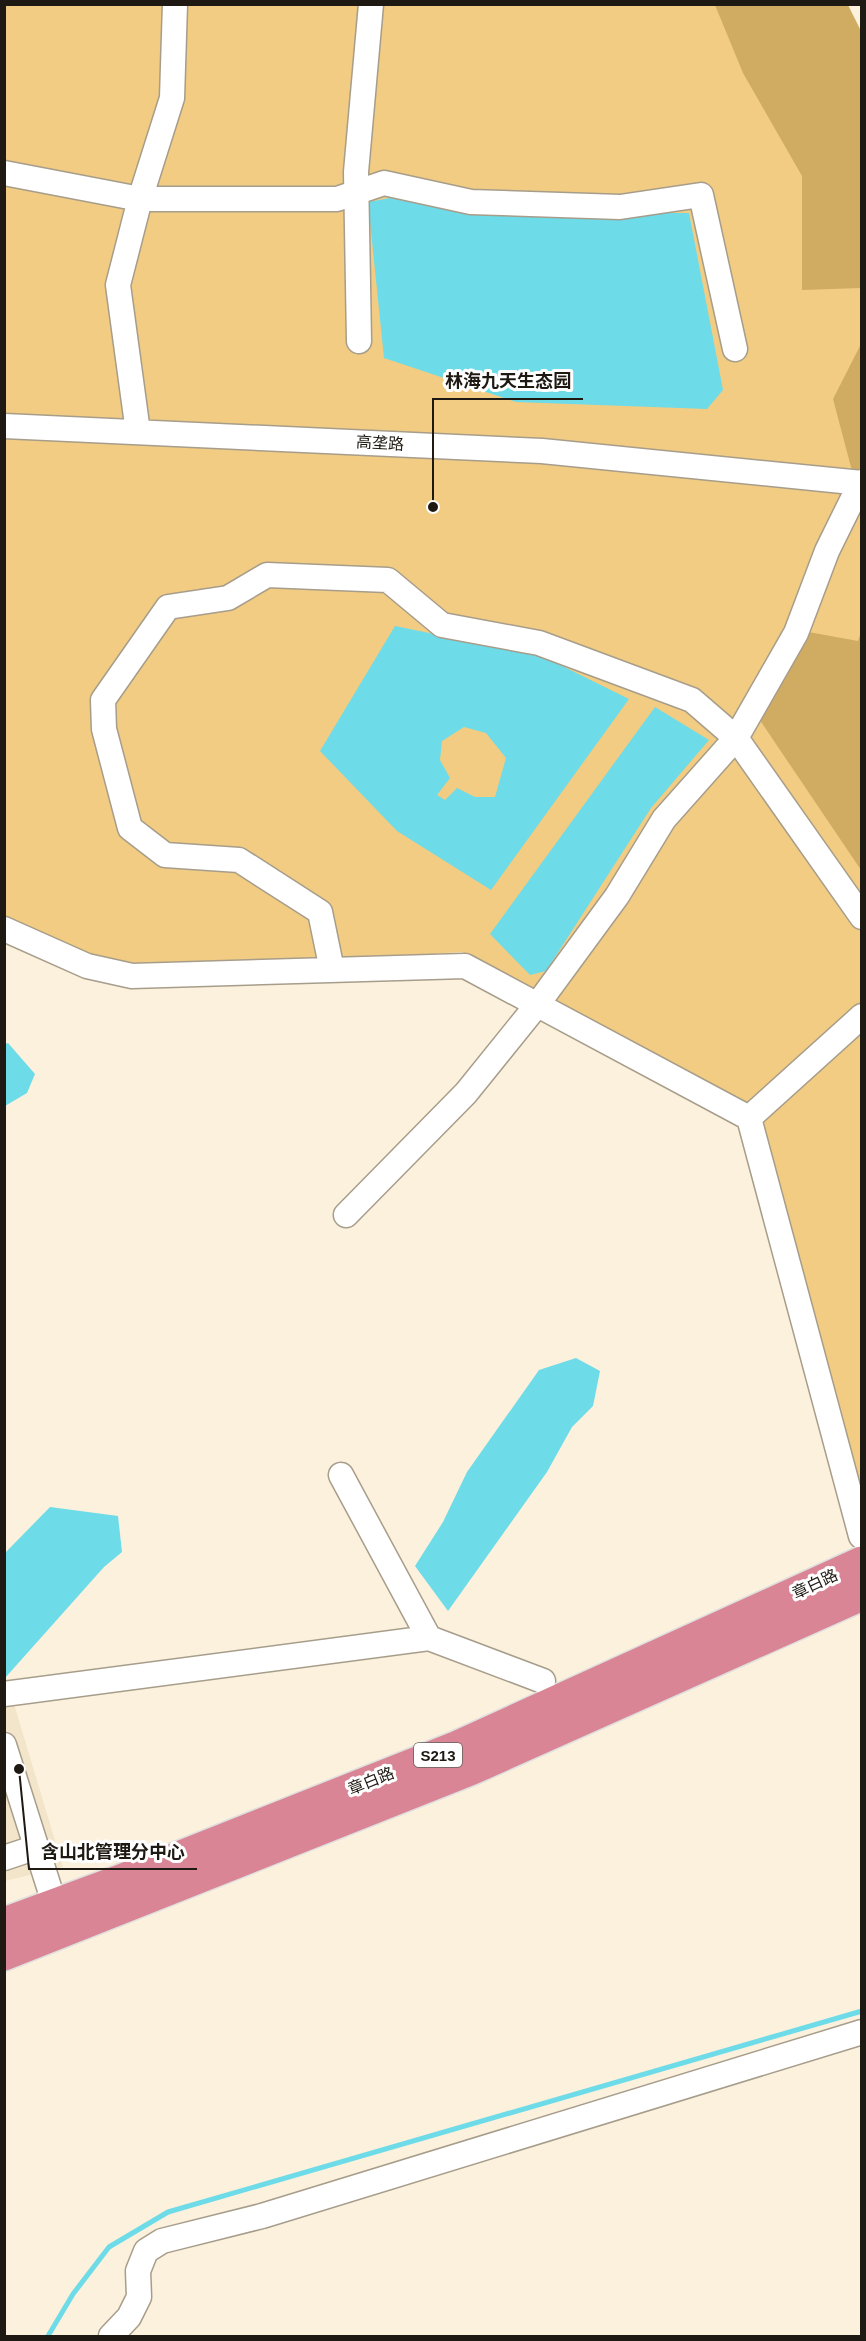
<svg xmlns="http://www.w3.org/2000/svg" width="866" height="2341" viewBox="0 0 866 2341" font-family="Arial,'Noto Sans SC',sans-serif">
	<rect width="100%" height="100%" fill="#fbf1dd"/>
	<path fill="#f3e5ca" d="M 4,1671 L 63,1867 L 5,1881 L 4,1881 Z"/>
	<path fill="#f1cc82" d="M 4,5 L 828,5 L 862,81 L 861,1525 L 753,1111 L 462,952 L 114,975 L 5,933 Z"/>
	<path fill="#d0ac62" d="M 715,5 L 848,5 L 862,33 L 861,288 L 802,290 L 802,176 L 743,73 Z
		M 861,344 L 861,505 L 833,399 Z
		M 803,631 L 858,641 L 861,632 L 861,870 L 753,710 Z"/>
	<path fill="#6ddbe8" fill-rule="evenodd" d="M 390,198 L 463,213 L 689,213 L 723,390 L 707,409 L 516,402 L 384,358 L 368,202 Z
		M 395,626 L 542,656 L 629,699 L 491,890 L 397,831 L 320,751 ZM 464,727 L 486,733 L 506,758 L 495,797 L 475,797 L 457,788 L 445,800 L 437,795 L 450,778 L 440,760 L 442,741 Z
		M 655,707 L 709,740 L 651,808 L 546,971 L 530,975 L 490,934 Z
		M 8,1043 L 35,1074 L 27,1093 L 5,1106 L 5,1044 Z
		M 576,1358 L 600,1371 L 593,1406 L 572,1427 L 547,1472 L 448,1611 L 415,1566 L 443,1522 L 467,1472 L 539,1370 Z
		M 50,1507 L 118,1516 L 122,1552 L 104,1567 L 5,1678 L 5,1553 Z"/>
	<g fill="none" stroke-linecap="round" stroke-linejoin="round">
		<path stroke="#6ddbe8" stroke-width="5" d="M 48,2336 L 73,2294 L 109,2247 L 168,2212 L 862,2011"/>
		<g stroke="#a79d8b" stroke-width="27">
			<path id="minor" d="M 4,173 L 140,199 L 337,199 L 384,183 L 471,202 L 620,207 L 701,195 L 735,349
				M 359,341 L 356,172 L 371,4
				M 4,426 L 542,451 L 862,483
				M 138,432 L 118,285 L 140,199 L 172,98 L 175,4
				M 4,929 L 87,966 L 132,976 L 465,966 L 749,1118 L 861,1536
				M 332,970 L 320,912 L 239,860 L 165,855 L 130,828 L 104,729 L 103,700 L 168,607 L 228,598 L 267,575 L 388,580 L 442,625 L 539,643 L 692,700 L 736,738 L 862,917
				M 749,1118 L 862,1016
				M 346,1215 L 466,1093 L 537,1005 L 617,896 L 664,819 L 736,738 L 796,633 L 827,551 L 861,482
				M 341,1475 L 429,1638 L 543,1681
				M 4,1694 L 429,1638
				M 4,1745 L 55,1906
				M 4,1858 L 37,1847
				M 111,2336 L 129,2317 L 139,2297 L 138,2271 L 146,2251 L 162,2241 L 262,2216 L 862,2032"/>
		</g>
		<g stroke="#e0dfde" stroke-width="36">
			<path id="highway" d="M 4,1924 L 118,1882 L 458,1747 L 862,1563
				M 4,1954 L 470,1769 L 862,1594"/>
		</g>
		<use href="#minor" stroke="#fff" stroke-width="24"/>
		<use href="#highway" stroke="#da8595" stroke-width="33"/>
	</g>
	<g text-anchor="middle" dominant-baseline="central" stroke-width="6" stroke-linejoin="round" paint-order="stroke">
		<rect fill="#fff" stroke="#625f5a" stroke-width="1.5" x="414" y="1743" width="48" height="24" rx="4.5"/>
		<g font-size="15" font-weight="bold" fill="#1e1a13">
			<text x="438" y="1755">S213</text>
		</g>
		<g font-size="16" fill="#1e1a13" stroke="#fff">
			<text transform="translate(380 443) rotate(3)">高垄路</text>
			<text transform="translate(815 1584) rotate(-25)">章白路</text>
			<text transform="translate(371 1781) rotate(-22)">章白路</text>
		</g>
	</g>
	<path fill="none" stroke="#1e1a13" stroke-width="2" d="M433 507L433 399H583M19 1769L29 1869H197"/>
	<g fill="#1e1a13" stroke="#fff" stroke-width="2">
		<circle cx="433" cy="507" r="6"/>
		<circle cx="19" cy="1769" r="6"/>
	</g>
	<g font-size="18" text-anchor="middle" font-weight="bold" fill="#1e1a13" stroke="#fff" stroke-width="6" stroke-linejoin="round" paint-order="stroke">
		<text x="508" y="387">林海九天生态园</text>
		<text x="113" y="1858">含山北管理分中心</text>
	</g>
	<rect width="866" height="2341" fill="none" stroke="#1e1a13" stroke-width="12"/>
</svg>
